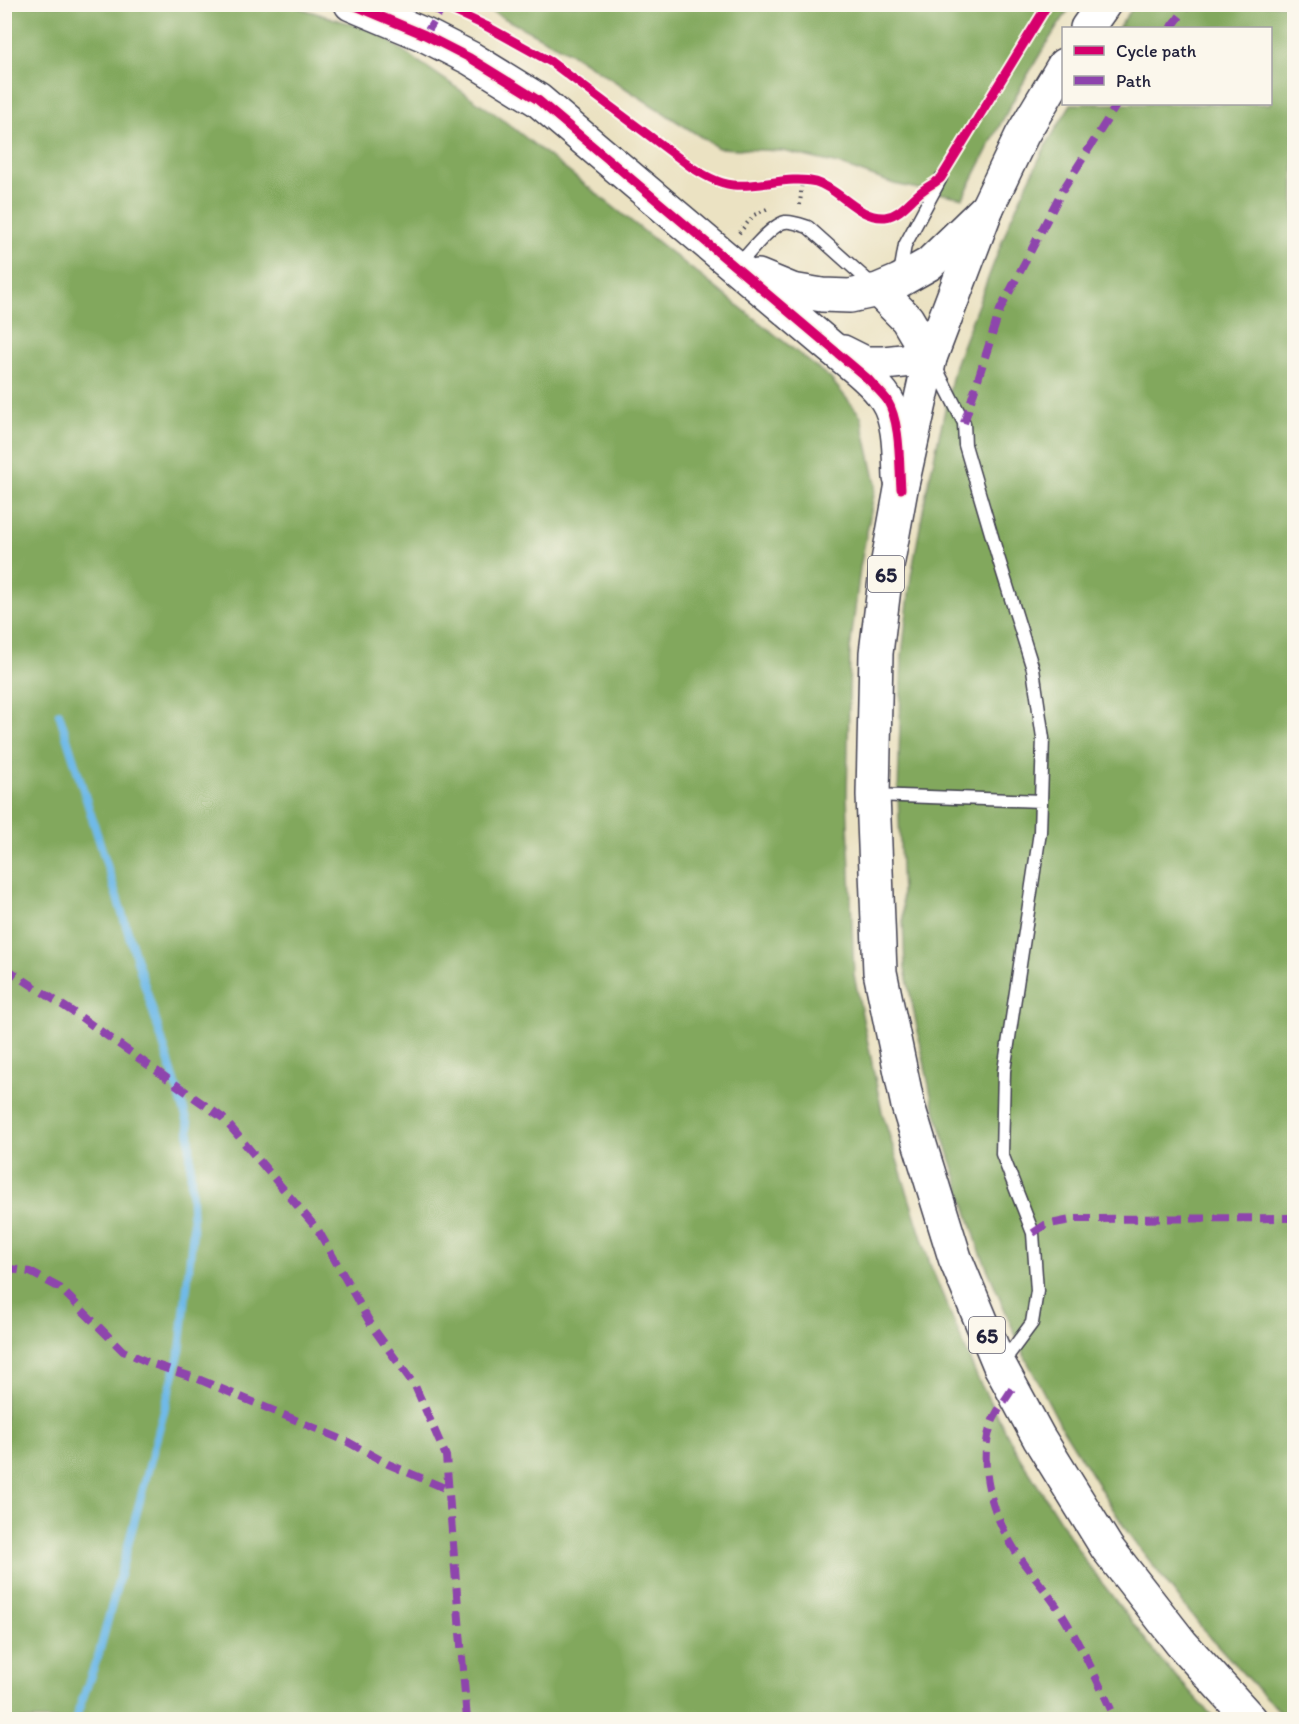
<svg xmlns="http://www.w3.org/2000/svg" width="1299" height="1724" viewBox="0 0 1299 1724" font-family="Itim,sans-serif">
	<rect width="100%" height="100%" fill="#fbf7ec"/>
	<filter id="ink" filterUnits="userSpaceOnUse"><feTurbulence type="fractalNoise" baseFrequency=".0167" numOctaves="2"/><feDisplacementMap in="SourceGraphic" scale="12" xChannelSelector="R" yChannelSelector="G"/><feConvolveMatrix kernelMatrix="1 2 1 2 8 2 1 2 1" color-interpolation-filters="sRGB"/></filter>
	<filter id="wash" filterUnits="userSpaceOnUse"><feTurbulence type="fractalNoise" baseFrequency=".008" numOctaves="4" result="noise"/><feDisplacementMap in="SourceGraphic" scale="24" xChannelSelector="R" yChannelSelector="G"/><feGaussianBlur stdDeviation="1.35" result="paint"/><feColorMatrix in="noise" values="0 0 0 0 0 0 0 0 0 0 0 0 0 0 0 0 0 1.4 0 .05"/><feComposite in="paint" operator="in"/></filter>
	<g filter="url(#wash)">
		<rect width="100%" height="100%" fill="#ebe2c2"/>
		<path fill="#82a85d" stroke="#52654c" stroke-width="1.5" d="M 5,5 L 290,5 L 374,31 L 498,116 L 830,378 L 861,416 L 876,484 L 860,568 L 850,651 L 847,795 L 854,975 L 882,1112 L 931,1267 L 977,1377 L 1016,1451 L 1086,1562 L 1161,1660 L 1215,1719 L 5,1720 Z
			M 479,5 L 1072,5 C 1030,65 996,131 963,198 L 894,184 L 838,164 L 783,151 L 718,148 L 574,55 Z
			M 1135,5 L 1294,5 L 1294,1719 L 1288,1719 L 1260,1692 L 1201,1627 L 1128,1533 L 1061,1426 L 1024,1355 L 979,1249 L 932,1100 L 905,969 L 898,794 L 902,655 L 911,576 L 926,494 L 955,365 L 1011,218 L 1045,147 L 1071,104 L 1270,104 L 1270,28 L 1118,28 Z"/>
		<g fill="none" stroke-linecap="round" stroke-linejoin="round">
			<path stroke="#70bae8" stroke-width="8" d="M 59,713 L 189,1126 L 193,1230 L 180,1351 L 99,1653 L 75,1720"/>
		</g>
	</g>
	<g filter="url(#ink)">
		<g fill="none" stroke-linecap="round" stroke-linejoin="round">
			<g stroke="#403f4f" stroke-width="15">
				<path id="lane" d="M 737,267 C 746,256 771,225 785,222 C 792,221 802,225 808,227 L 875,287
					M 900,274 L 905,245 L 941,178
					M 935,366 L 964,423 L 965,445 L 998,557 L 1033,669 L 1043,738 L 1040,832 L 1004,1071 L 1002,1154 L 1033,1233 L 1037,1291 L 1032,1323 L 1003,1362
					M 874,795 L 1041,801"/>
			</g>
			<g stroke="#403f4f" stroke-width="36">
				<path id="secondary" d="M 351,4 L 425,35 L 470,58 L 538,100 L 827,344 C 846,360 873,379 886,399 C 900,420 899,455 900,478
					M 758,276 L 792,290 L 822,295 L 850,296 L 878,290 L 899,281 L 929,264 L 987,208
					M 843,352 L 865,363 L 884,363 L 930,358 L 907,319 L 878,290"/>
			</g>
			<g stroke="#403f4f" stroke-width="36">
				<path id="primary" d="M 1087,28 L 1104,4
					M 1064,65 L 1022,135 L 987,208 L 930,358 L 901,489 L 886,572 L 876,653 L 873,795 L 880,972 L 908,1106 L 955,1258 L 1000,1366 L 1039,1438 L 1107,1548 L 1181,1643 L 1251,1720"/>
			</g>
			<path stroke="#403f4f" stroke-width="4" stroke-dasharray="1.5 4.5" stroke-linecap="butt" d="M 800,205 L 802,180
				M 739,233 L 754,215 L 767,209"/>
			<use href="#lane" stroke="#fff" stroke-width="12"/>
			<use href="#secondary" stroke="#fff" stroke-width="33"/>
			<use href="#primary" stroke="#fff" stroke-width="33"/>
			<path stroke="#8e44ad" stroke-width="8" stroke-dasharray="15 8" stroke-linecap="butt" d="M 1171,28 L 1189,4
				M 425,35 L 444,6 L 448,4
				M 4,253 L 8,302
				M 964,423 L 1000,310 L 1061,193 L 1117,104
				M 4,967 L 82,1018 L 223,1118 L 318,1230 L 373,1328 L 415,1386 L 446,1456 L 467,1720
				M 1033,1233 L 1045,1225 L 1076,1219 L 1294,1218
				M 4,1268 L 30,1272 L 60,1288 L 123,1351 L 150,1363 L 198,1379 L 348,1442 L 388,1464 L 447,1489
				M 1012,1389 C 1006,1399 998,1409 993,1420 C 976,1461 991,1511 1013,1547 C 1026,1569 1045,1588 1059,1610 C 1081,1644 1098,1682 1116,1720"/>
			<g stroke="#fbf7ec" stroke-width="13">
				<path id="cycleway" d="M 351,4 L 425,35 L 470,58 L 538,100 L 868,379 C 874,386 882,393 887,400 C 901,423 899,463 901,489
					M 439,4 L 486,26 L 551,62 L 691,167 C 704,175 717,183 733,185 C 760,188 789,175 816,182 C 840,189 858,219 885,217 C 901,215 910,200 922,191 C 928,186 935,183 941,178 L 1048,4"/>
			</g>
			<use href="#cycleway" stroke="#d6006c" stroke-width="9"/>
		</g>
	</g>
	<g text-anchor="middle" dominant-baseline="central" stroke-width="4.5" stroke-linejoin="round" paint-order="stroke">
		<g fill="#fbf7ec" stroke="#636270" stroke-width="1.5">
			<rect x="868" y="556" width="36" height="36" rx="4.5"/>
			<rect x="969" y="1317" width="36" height="36" rx="4.5"/>
		</g>
		<g font-size="21" font-weight="bold" fill="#22223b">
			<text x="886" y="574">65</text>
			<text x="987" y="1335">65</text>
		</g>
	</g>
	<rect width="1299" height="1724" fill="none" stroke="#fbf7ec" stroke-width="24"/>
	<rect x="1062" y="27" width="210" height="78" fill="#fbf7ec" stroke="#a4a2a5" stroke-width="1.5"/>
	<rect x="1074" y="46" width="30" height="9" fill="#d6006c" stroke="#a4a2a5" stroke-width="1.5"/>
	<text x="1116" y="57" font-size="18" fill="#22223b">Cycle path</text>
	<rect x="1074" y="76" width="30" height="9" fill="#8e44ad" stroke="#a4a2a5" stroke-width="1.5"/>
	<text x="1116" y="87" font-size="18" fill="#22223b">Path</text>
</svg>
